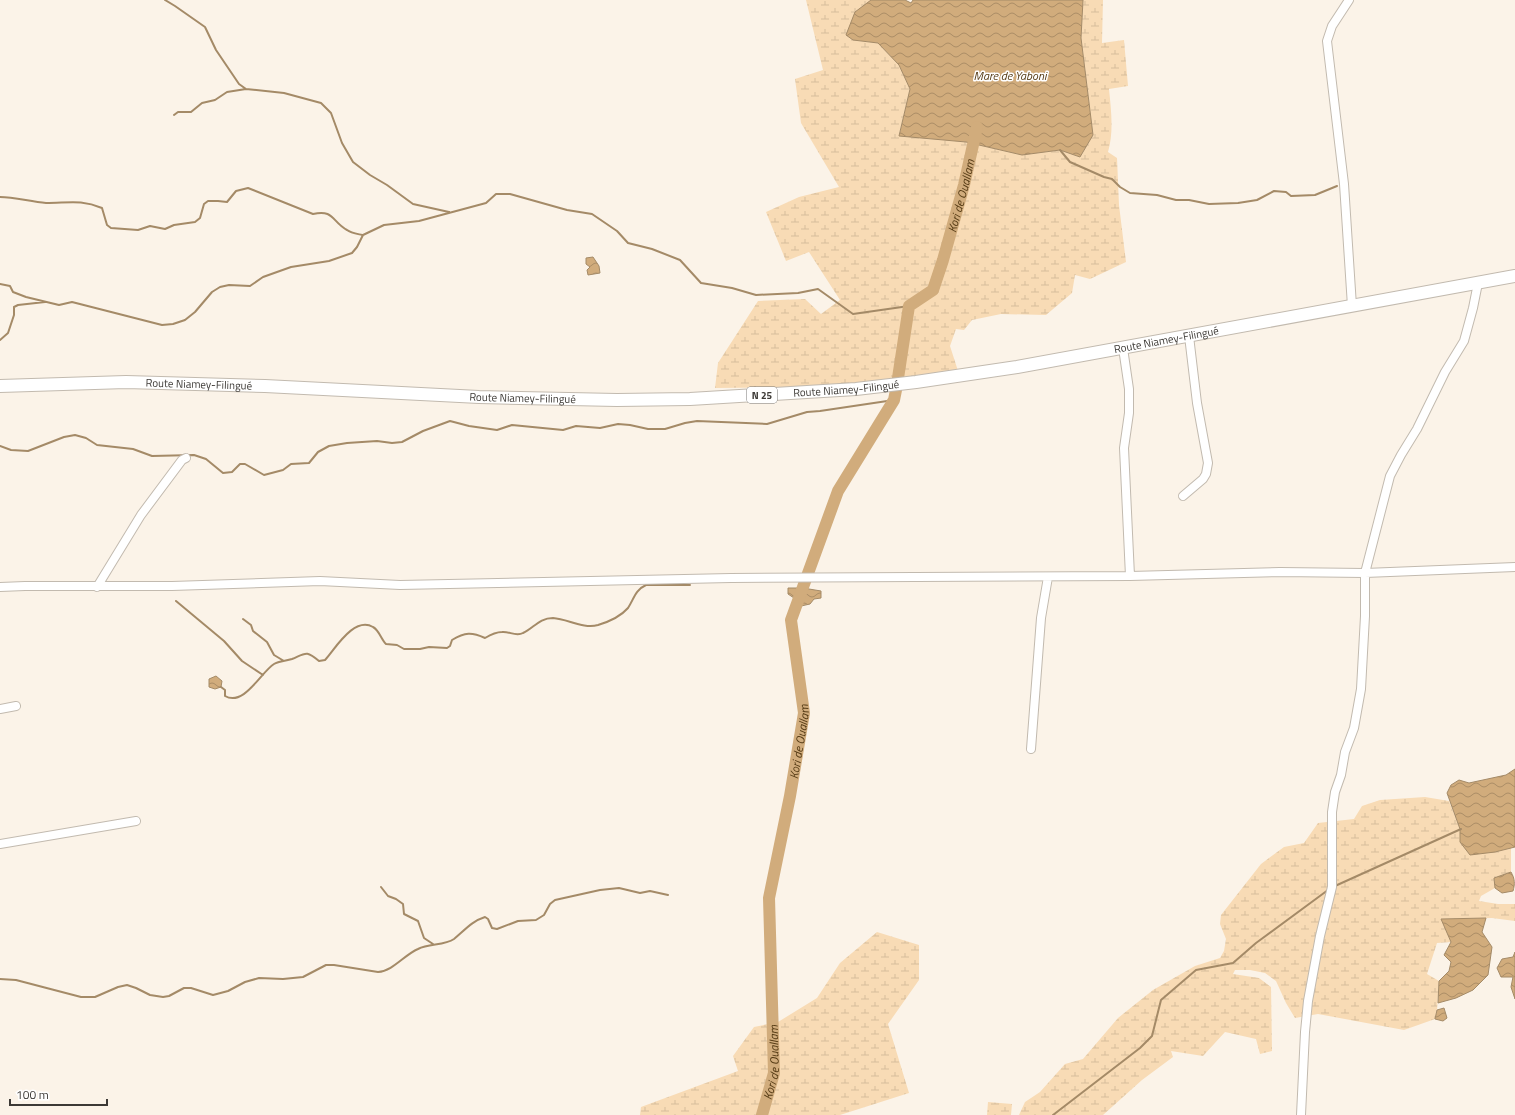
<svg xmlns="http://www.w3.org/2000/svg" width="1515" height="1115" viewBox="0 0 1515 1115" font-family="'Titillium Web',sans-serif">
	<defs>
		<pattern id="wetland-marsh" width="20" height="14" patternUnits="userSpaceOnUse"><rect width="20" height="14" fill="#f8dbb5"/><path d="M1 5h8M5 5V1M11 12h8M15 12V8" fill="none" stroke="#d6bd9c"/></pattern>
		<pattern id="water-waves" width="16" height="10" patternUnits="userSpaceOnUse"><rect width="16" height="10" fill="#d1ac7c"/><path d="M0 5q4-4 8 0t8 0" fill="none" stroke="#ab8d66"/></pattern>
	</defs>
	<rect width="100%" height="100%" fill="#fbf3e8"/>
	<path fill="url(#wetland-marsh)" d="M 806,0 L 871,0 L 853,40 L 878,43 L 899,65 L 910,89 L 899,135 L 966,142 L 1022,155 L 1060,150 L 1080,157 L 1093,135 L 1081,38 L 1083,0 L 1103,0 L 1102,43 L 1124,40 L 1128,86 L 1109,89 C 1111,109 1114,132 1108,152 L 1117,158 L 1119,205 L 1126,262 L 1090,279 L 1075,275 L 1072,293 L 1046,315 L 1001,314 L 972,320 L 964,330 L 956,329 L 950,346 L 958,371 L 818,387 L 715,388 L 718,363 L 758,301 L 805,299 L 821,314 L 840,300 L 809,252 L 786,261 L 766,212 L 799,197 L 839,187 L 801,123 L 795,79 L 823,70 Z
		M 1425,797 L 1449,801 L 1460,829 L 1460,842 L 1495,852 L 1511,848 L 1511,872 L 1494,878 L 1495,888 L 1481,896 L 1479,901 L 1498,904 L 1515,904 L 1515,921 L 1492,918 L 1442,919 L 1451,942 L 1437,943 L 1427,974 L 1439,981 L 1437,1010 L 1435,1019 L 1404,1030 L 1318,1014 L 1295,1018 L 1286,1003 L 1276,981 L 1265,973 L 1250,970 L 1235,970 L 1233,974 L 1259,978 L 1271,987 L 1272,1051 L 1260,1054 L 1256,1039 L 1225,1032 L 1203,1056 L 1171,1051 L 1173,1057 L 1142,1080 L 1103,1115 L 1019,1115 L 1025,1102 L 1040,1092 L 1065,1064 L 1083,1059 L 1118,1018 L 1153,990 L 1195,966 L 1220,958 L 1224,951 L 1226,939 L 1220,924 L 1221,915 L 1261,864 L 1284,847 L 1304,843 L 1318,823 L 1354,819 L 1362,806 L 1380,800 Z
		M 877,932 L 919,945 L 919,980 L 888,1024 L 909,1093 L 840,1115 L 640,1115 L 641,1107 L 738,1071 L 733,1056 L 754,1027 L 778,1022 L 817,998 L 840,963 Z
		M 988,1102 L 1012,1104 L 1011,1115 L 987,1115 Z"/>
	<path fill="url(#water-waves)" stroke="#a48a67" d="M 871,0 L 905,0 L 911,3 L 913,0 L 1083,0 L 1081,38 L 1093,135 L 1080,157 L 1060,150 L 1022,155 L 966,142 L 899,136 L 910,89 L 899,65 L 878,43 L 853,40 L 846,35 L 855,12 Z
		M 593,257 L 599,266 L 600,273 L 588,275 L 587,270 L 590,267 L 586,264 L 586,258 Z
		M 788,588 L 803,588 L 821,591 L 821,598 L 814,599 L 810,604 L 801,606 L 797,600 L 788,594 Z
		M 216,676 L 222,681 L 221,687 L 215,689 L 209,687 L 209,679 Z
		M 1515,769 L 1515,847 L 1495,852 L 1470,855 L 1460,842 L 1460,829 L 1447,793 L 1451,785 L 1459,780 L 1469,783 L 1506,775 Z
		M 1511,872 C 1515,879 1515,884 1513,891 L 1502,893 L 1495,888 L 1494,878 Z
		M 1486,918 L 1482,932 L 1492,947 L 1488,975 L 1473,990 L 1456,998 L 1438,1003 L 1439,981 L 1449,971 L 1451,962 L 1444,955 L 1451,942 L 1441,919 Z
		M 1515,952 L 1515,999 L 1511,987 L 1513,977 L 1501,977 L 1497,968 L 1502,959 L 1513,957 Z
		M 1444,1008 L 1447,1018 L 1443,1021 L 1435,1019 L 1437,1010 Z"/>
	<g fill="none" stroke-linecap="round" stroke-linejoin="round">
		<path stroke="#a48a67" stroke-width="2" d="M 165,0 L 175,6 L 205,27 L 216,50 L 239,84 L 246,89 L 284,93 L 321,103 L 331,113 L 342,143 L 353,162 L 370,175 L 387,185 L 413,204 L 449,212
			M 174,115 L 178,112 L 191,112 L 202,103 L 215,100 L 227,92 L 246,89
			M 1060,150 L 1070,162 L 1104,177 L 1112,179 L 1120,187 L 1130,193 L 1157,195 L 1176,200 L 1189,200 L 1209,204 L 1238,203 L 1257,200 L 1274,191 L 1286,192 L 1291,196 L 1315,195 L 1337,186
			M 0,197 C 15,197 31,202 46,203 C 68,203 81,199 102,208 L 107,225 L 111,228 L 138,230 L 150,226 L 165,229 L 174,225 L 195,222 L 200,218 L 204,204 L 208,201 L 218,201 L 227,202 L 236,191 L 248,188 L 313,214 C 334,209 332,222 347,230 C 351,233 358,234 362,235
			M 0,284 L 10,286 L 13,292 L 26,297 L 59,305 L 72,302 L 162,325 L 173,324 L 185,320 L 195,312 L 212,292 L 220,287 L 229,285 L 250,286 L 263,277 L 291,267 L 329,261 L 352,253 L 357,247 L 363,235 L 384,225 L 419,221 L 486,203 L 496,194 L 510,194 L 567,210 L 592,214 L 617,231 L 628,243 L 652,249 L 680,260 L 701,283 L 732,288 L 756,295 L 798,293 L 818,289 L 853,314 L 909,306
			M 0,340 L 8,333 L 14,315 L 14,307 L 18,305 L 45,302
			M 0,446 L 11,450 L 28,451 L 64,437 L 75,435 L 86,438 L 97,445 L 133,449 L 152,456 L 194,455 L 206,459 L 223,473 L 232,472 L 240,464 L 245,464 L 264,475 L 283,470 L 291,464 L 309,463 L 318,452 L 329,446 L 347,443 L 377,441 L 392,443 L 402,442 L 423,431 L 450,421 L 469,426 L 497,430 L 512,425 L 563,430 L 576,426 L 600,428 L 618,424 L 630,425 L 648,429 L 665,429 L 685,423 L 697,421 L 767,424 L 807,412 L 820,411 L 894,400
			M 176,601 L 224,641 L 242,661 L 263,675
			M 243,619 L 251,625 L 253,631 L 267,642 L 274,655 L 284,661
			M 221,687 L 225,690 L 225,696 C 244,707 261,672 274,664 C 279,661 286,661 292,659 C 306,653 306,650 319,661 L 325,660 C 335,649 354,616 373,627 C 379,630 381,639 386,644 L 397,645 L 404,649 L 420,649 L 429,647 L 447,648 L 450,646 L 452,640 C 465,632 472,632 485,638 C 490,635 496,632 502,632 C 509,631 516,637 523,633 C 534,628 539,618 553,618 C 568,619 583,629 598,625 C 608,622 621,616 628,608 C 634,599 635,590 646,585 L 690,585
			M 1335,886 L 1461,829
			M 381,887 L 388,896 L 396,899 L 403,904 L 404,914 L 418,921 L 424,938 L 433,944
			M 0,979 L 16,980 L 81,997 L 95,997 L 118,987 L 127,985 L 136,988 L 150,995 L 163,997 L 169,996 L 184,988 L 191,988 L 213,995 L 228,991 L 245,982 L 259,978 L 283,979 L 303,977 L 326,965 L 334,965 L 378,972 C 393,971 404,955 418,949 C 429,943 444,946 454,939 C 464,931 472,921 485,917 L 488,919 L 492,928 L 497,929 L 518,921 L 536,920 L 544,915 L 550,904 L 555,900 L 600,890 L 619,888 L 640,893 L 650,891 L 668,895
			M 1053,1115 L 1140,1048 L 1152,1036 L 1161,1000 L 1196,970 L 1233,963 L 1256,943 L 1328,890"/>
		<g stroke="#d1ac7c" stroke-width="12">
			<path id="s1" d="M 898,378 L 909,306 L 933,290 L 943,260 L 964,185 L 977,127"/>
			<path id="s2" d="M 762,1115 L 774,1073 L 769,898 L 790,796 L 804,713 L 791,620 L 838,491 L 894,400 L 896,390"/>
		</g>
		<g stroke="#c2baaf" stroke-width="10">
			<path id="street" d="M 1349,0 L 1332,26 L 1327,41 L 1344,184 L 1352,306
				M 1123,348 L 1129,389 L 1129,413 L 1124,448 L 1130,576
				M 1183,496 L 1203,479 L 1206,474 L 1208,463 L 1197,403 L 1189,336
				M 0,587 L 25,586 L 172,586 L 320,581 L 400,585 L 731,578 L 1130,576 L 1280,572 L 1365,573 L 1515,567
				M 97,587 L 141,515 L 182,460 L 186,458
				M 0,709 L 16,706
				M 1031,749 L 1041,618 L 1048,577
				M 0,844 L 136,821
				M 1301,1115 L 1305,1032 L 1308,1001 L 1320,936 L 1332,887 L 1332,812 L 1335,792 L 1341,775 L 1345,752 L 1354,728 L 1361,689 L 1365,616 L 1365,573 L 1390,476 L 1401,455 L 1417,429 L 1445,372 L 1464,341 L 1473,308 L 1478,283"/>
		</g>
		<g stroke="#c2baaf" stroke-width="14">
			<g id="primary">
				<path id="s3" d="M 0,386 L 126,382 L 265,386 L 479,397 L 617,400 L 690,399 L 856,389 L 916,382 L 1017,367 L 1515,276"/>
			</g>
		</g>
		<use href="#street" stroke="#fff" stroke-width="8"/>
		<use href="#primary" stroke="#fff" stroke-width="12"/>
	</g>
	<g text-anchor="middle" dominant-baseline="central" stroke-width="3" stroke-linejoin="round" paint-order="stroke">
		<rect fill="#fff" stroke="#767472" stroke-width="1" x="747" y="387" width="30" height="16" rx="3"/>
		<g font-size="10" font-weight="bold" fill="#3c3935">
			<text x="762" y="395">N 25</text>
		</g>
		<g font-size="11" fill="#3c3935" stroke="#fff">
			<text stroke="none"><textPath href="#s3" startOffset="1171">Route Niamey-Filingué</textPath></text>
			<text stroke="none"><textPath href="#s3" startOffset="199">Route Niamey-Filingué</textPath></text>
			<text stroke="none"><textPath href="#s3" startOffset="847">Route Niamey-Filingué</textPath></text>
			<text stroke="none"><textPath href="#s3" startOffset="523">Route Niamey-Filingué</textPath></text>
		</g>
		<g font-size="12" font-style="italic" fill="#543a14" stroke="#fff">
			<text x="1010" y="75">Mare de Yaboni</text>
			<text stroke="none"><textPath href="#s1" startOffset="200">Kori de Ouallam</textPath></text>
			<text stroke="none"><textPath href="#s2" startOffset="378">Kori de Ouallam</textPath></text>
			<text stroke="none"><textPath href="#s2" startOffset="54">Kori de Ouallam</textPath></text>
		</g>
	</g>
	<path d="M10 1099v6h97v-6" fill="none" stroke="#3c3935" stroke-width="2"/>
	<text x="16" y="1099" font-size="12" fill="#3c3935" stroke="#ffffff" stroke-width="3" paint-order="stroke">100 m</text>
</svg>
